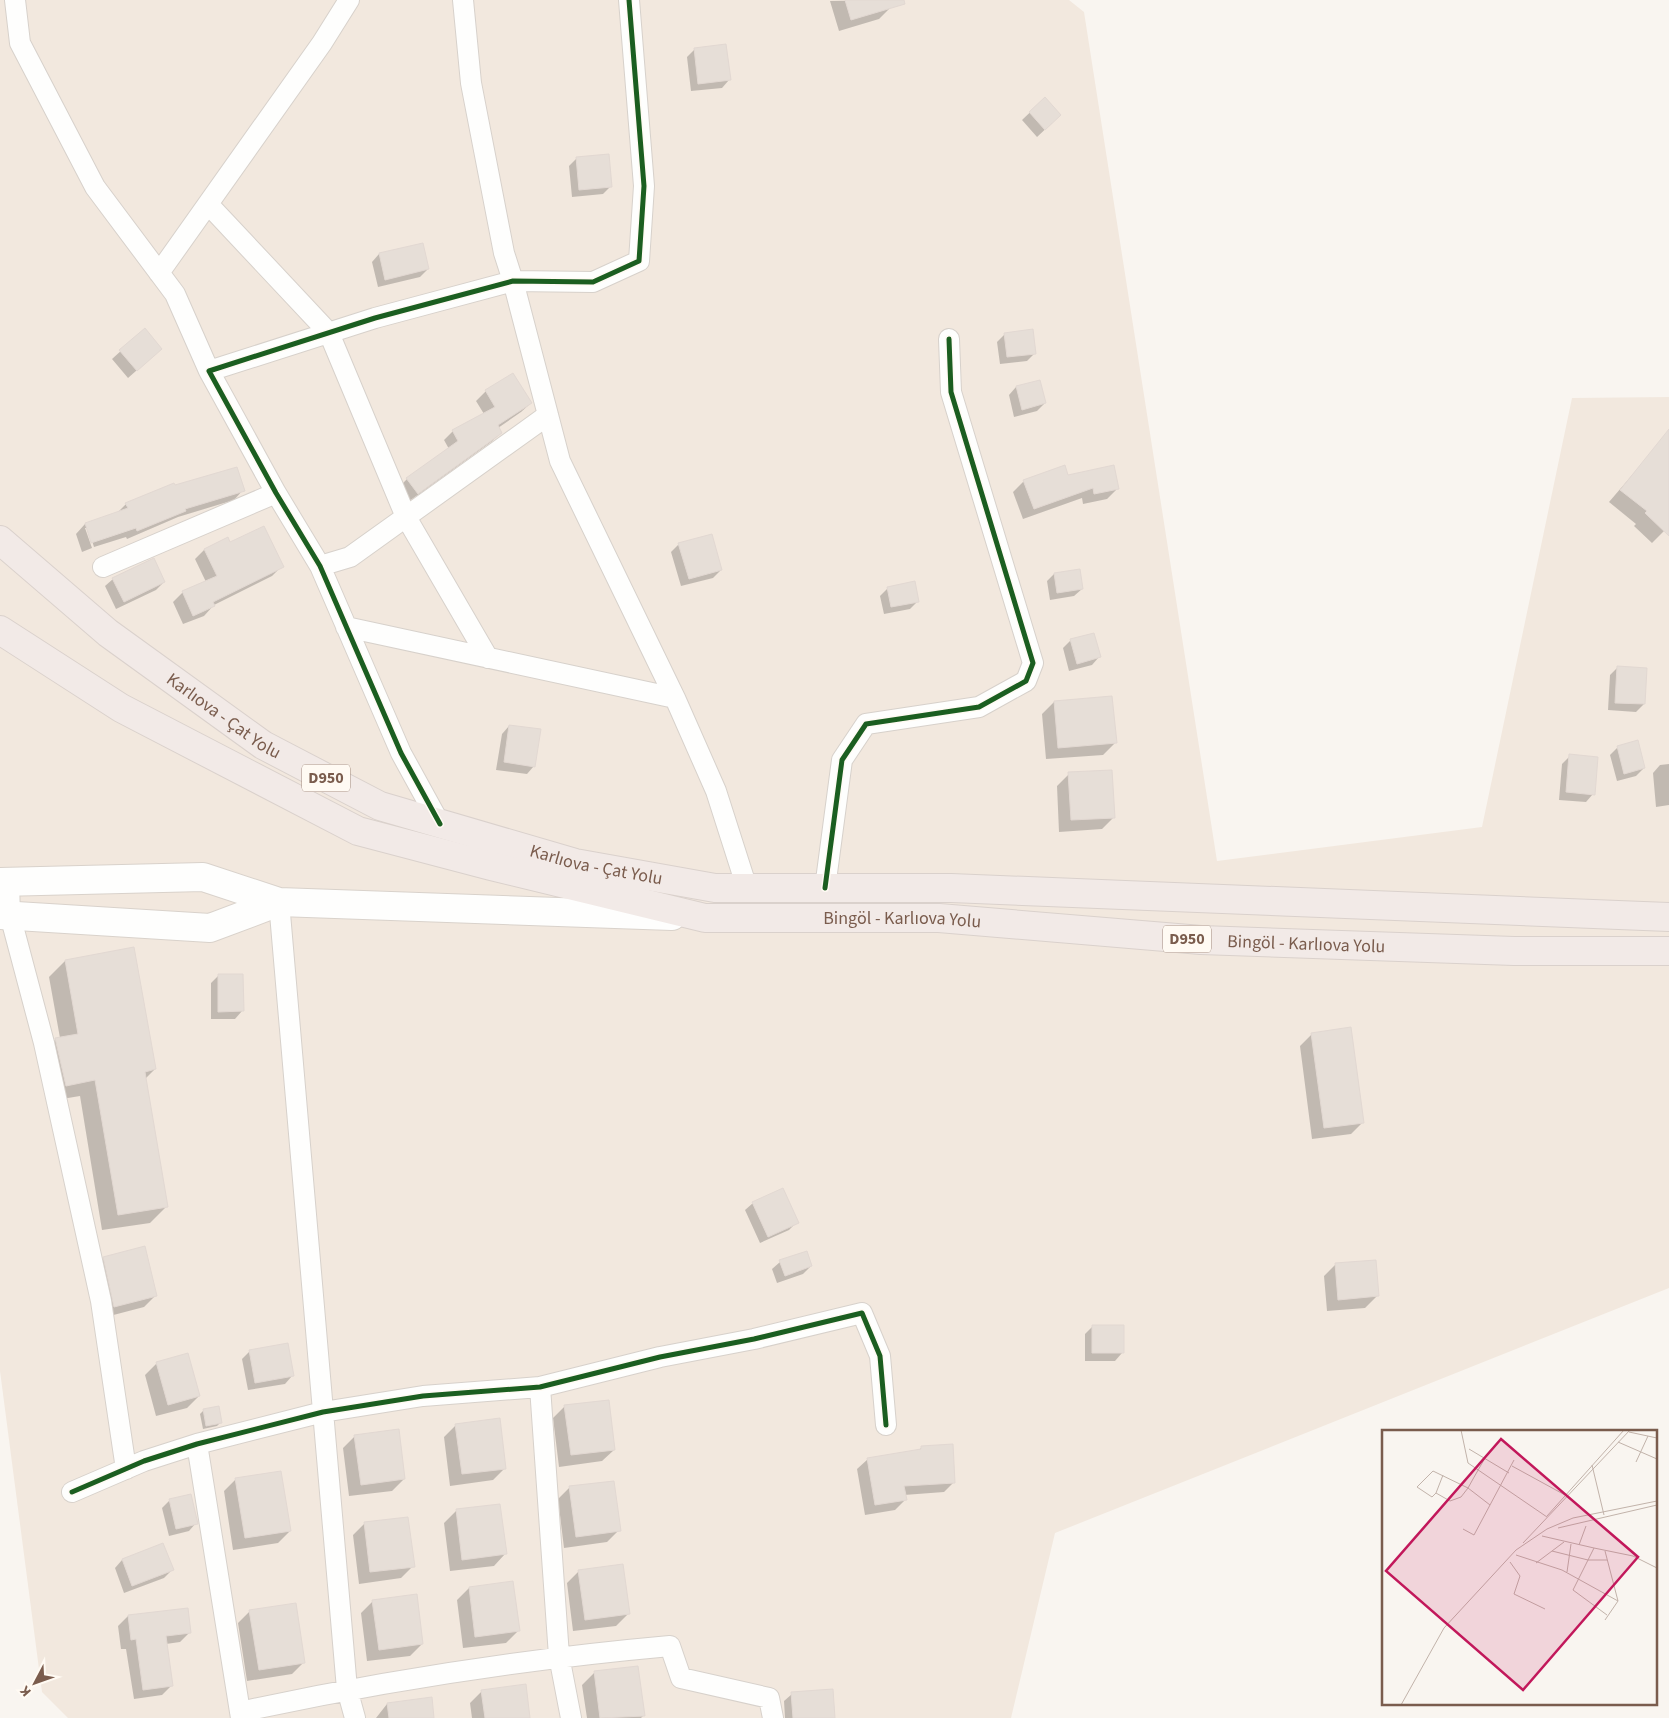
<svg xmlns="http://www.w3.org/2000/svg" width="1669" height="1718" viewBox="0 0 1669 1718" font-family="'Source Sans 3',sans-serif">
	<rect width="100%" height="100%" fill="#f9f5f0"/>
	<path fill="#f2e8de" d="M 0,0 L 1069,0 L 1084,12 L 1217,861 L 1482,827 L 1572,398 L 1669,397 L 1669,1288 L 1055,1533 L 1011,1718 L 68,1718 L 42,1692 L 0,1371 Z"/>
	<path fill="#0003" d="M 889,0 L 891,7 L 879,19 L 839,31 L 830,1 Z
		M 695,49 L 729,80 L 722,88 L 691,91 L 687,57 Z
		M 1044,99 L 1052,123 L 1037,137 L 1022,120 Z
		M 577,158 L 611,186 L 603,194 L 572,197 L 569,166 Z
		M 379,254 L 428,269 L 420,277 L 378,287 L 372,262 Z
		M 144,330 L 153,356 L 128,378 L 112,359 Z
		M 1005,334 L 1035,353 L 1027,361 L 1000,364 L 997,342 Z
		M 513,374 L 531,403 L 521,412 L 498,428 L 501,433 L 491,442 L 408,502 L 398,488 L 407,479 L 449,449 L 444,440 L 453,431 L 484,414 L 476,401 L 486,391 Z
		M 1016,387 L 1045,403 L 1037,411 L 1014,417 L 1009,395 Z
		M 1663,439 L 1669,444 L 1669,526 L 1652,543 L 1634,526 L 1636,524 L 1609,502 Z
		M 1068,476 L 1118,488 L 1107,499 L 1083,504 L 1082,498 L 1023,519 L 1013,492 L 1024,481 Z
		M 174,487 L 243,490 L 234,500 L 178,517 L 127,539 L 126,537 L 94,547 L 88,528 L 85,528 L 92,548 L 82,552 L 76,534 L 85,524 L 117,513 L 126,504 Z
		M 229,544 L 282,566 L 272,576 L 214,605 L 204,616 L 183,624 L 173,602 L 183,592 L 206,582 L 195,559 L 204,550 Z
		M 679,544 L 721,570 L 713,578 L 681,586 L 671,552 Z
		M 1054,574 L 1082,589 L 1074,596 L 1050,600 L 1047,581 Z
		M 113,579 L 164,582 L 156,590 L 116,609 L 105,586 Z
		M 888,588 L 918,601 L 910,609 L 884,614 L 880,596 Z
		M 1071,640 L 1099,657 L 1092,665 L 1069,671 L 1063,648 Z
		M 1617,668 L 1644,704 L 1636,712 L 1608,710 L 1610,675 Z
		M 1054,702 L 1115,743 L 1103,755 L 1046,759 L 1042,714 Z
		M 509,726 L 534,766 L 527,774 L 496,770 L 502,734 Z
		M 1618,747 L 1644,768 L 1636,776 L 1617,781 L 1610,755 Z
		M 1570,756 L 1593,794 L 1586,802 L 1559,800 L 1562,764 Z
		M 1669,764 L 1669,805 L 1656,807 L 1653,773 L 1660,765 Z
		M 1069,774 L 1114,817 L 1102,829 L 1059,832 L 1057,786 Z
		M 133,949 L 155,1069 L 145,1079 L 166,1207 L 150,1223 L 102,1230 L 80,1096 L 50,1101 L 40,1055 L 56,1039 L 60,1038 L 49,977 L 65,961 Z
		M 218,976 L 242,1011 L 235,1019 L 211,1019 L 211,983 Z
		M 1312,1034 L 1363,1122 L 1351,1134 L 1312,1139 L 1300,1046 Z
		M 753,1203 L 797,1222 L 789,1230 L 760,1243 L 745,1210 Z
		M 104,1258 L 156,1295 L 144,1307 L 102,1318 L 92,1270 Z
		M 780,1262 L 811,1266 L 803,1274 L 777,1283 L 772,1269 Z
		M 1336,1264 L 1377,1296 L 1365,1308 L 1327,1311 L 1324,1276 Z
		M 1093,1326 L 1122,1353 L 1115,1361 L 1085,1361 L 1085,1334 Z
		M 250,1351 L 292,1376 L 285,1384 L 248,1390 L 242,1359 Z
		M 157,1363 L 199,1396 L 187,1408 L 156,1416 L 145,1375 Z
		M 565,1406 L 614,1450 L 602,1461 L 559,1467 L 553,1418 Z
		M 204,1410 L 221,1422 L 217,1426 L 203,1429 L 200,1414 Z
		M 456,1425 L 505,1468 L 493,1480 L 450,1486 L 444,1437 Z
		M 355,1436 L 404,1479 L 392,1491 L 349,1496 L 343,1448 Z
		M 922,1447 L 954,1482 L 944,1492 L 904,1495 L 905,1500 L 895,1510 L 865,1515 L 857,1469 L 868,1459 L 918,1451 Z
		M 236,1479 L 290,1531 L 278,1543 L 233,1550 L 224,1491 Z
		M 570,1487 L 619,1530 L 607,1542 L 564,1548 L 558,1499 Z
		M 170,1500 L 196,1523 L 189,1531 L 169,1536 L 162,1508 Z
		M 456,1511 L 505,1554 L 494,1566 L 450,1571 L 444,1523 Z
		M 365,1523 L 413,1566 L 401,1578 L 359,1584 L 353,1535 Z
		M 122,1560 L 172,1570 L 164,1578 L 124,1593 L 115,1568 Z
		M 579,1571 L 628,1614 L 616,1626 L 573,1631 L 567,1583 Z
		M 469,1588 L 518,1631 L 506,1643 L 463,1648 L 457,1600 Z
		M 373,1601 L 422,1644 L 410,1656 L 367,1661 L 361,1613 Z
		M 250,1611 L 304,1662 L 292,1674 L 247,1681 L 238,1623 Z
		M 128,1616 L 190,1632 L 180,1642 L 166,1644 L 172,1685 L 162,1695 L 134,1699 L 126,1649 L 121,1649 L 118,1626 Z
		M 594,1673 L 643,1716 L 641,1718 L 587,1718 L 582,1685 Z
		M 482,1691 L 529,1718 L 472,1718 L 470,1703 Z
		M 792,1694 L 834,1718 L 785,1718 L 784,1701 Z
		M 387,1704 L 433,1718 L 376,1718 Z"/>
	<path fill="#e6ded7" stroke="#e2d8d2" d="M 845,0 L 904,0 L 905,4 L 851,20 Z
		M 726,44 L 731,80 L 698,84 L 694,48 Z
		M 1045,97 L 1061,115 L 1045,130 L 1029,112 Z
		M 609,154 L 612,187 L 579,190 L 576,157 Z
		M 423,243 L 429,269 L 385,280 L 379,253 Z
		M 145,328 L 162,349 L 137,371 L 119,350 Z
		M 1033,329 L 1036,354 L 1007,357 L 1004,333 Z
		M 513,373 L 532,403 L 498,425 L 502,433 L 418,494 L 406,478 L 458,441 L 452,430 L 495,407 L 485,390 Z
		M 1040,380 L 1046,403 L 1022,410 L 1016,386 Z
		M 1669,429 L 1669,536 L 1645,513 L 1647,511 L 1620,490 Z
		M 1065,465 L 1068,475 L 1114,465 L 1119,489 L 1094,494 L 1093,488 L 1034,509 L 1023,480 Z
		M 237,467 L 245,491 L 185,509 L 186,511 L 137,531 L 136,528 L 91,543 L 85,523 L 128,508 L 125,503 L 174,483 L 175,485 Z
		M 264,526 L 284,567 L 213,602 L 215,606 L 193,616 L 182,591 L 217,576 L 204,549 L 228,537 L 230,542 Z
		M 712,534 L 722,570 L 689,579 L 678,543 Z
		M 154,558 L 165,582 L 124,602 L 112,578 Z
		M 1080,569 L 1083,589 L 1057,593 L 1054,573 Z
		M 915,581 L 919,602 L 891,607 L 887,587 Z
		M 1094,633 L 1101,657 L 1077,664 L 1070,639 Z
		M 1617,666 L 1647,668 L 1645,704 L 1615,703 Z
		M 1112,696 L 1117,743 L 1058,748 L 1054,701 Z
		M 509,725 L 541,729 L 535,767 L 504,762 Z
		M 1638,740 L 1645,768 L 1624,774 L 1617,746 Z
		M 1569,754 L 1598,757 L 1595,795 L 1566,792 Z
		M 1112,770 L 1115,818 L 1071,820 L 1068,772 Z
		M 134,947 L 156,1069 L 145,1072 L 168,1207 L 118,1215 L 95,1080 L 66,1086 L 55,1038 L 78,1034 L 65,960 Z
		M 218,974 L 243,974 L 244,1011 L 218,1012 Z
		M 1351,1027 L 1364,1123 L 1324,1128 L 1311,1033 Z
		M 783,1188 L 799,1223 L 768,1237 L 752,1202 Z
		M 145,1246 L 157,1296 L 114,1307 L 103,1257 Z
		M 807,1251 L 812,1266 L 785,1276 L 779,1260 Z
		M 1376,1260 L 1379,1296 L 1338,1300 L 1335,1263 Z
		M 1092,1325 L 1124,1325 L 1124,1353 L 1092,1353 Z
		M 288,1343 L 294,1376 L 255,1383 L 249,1350 Z
		M 188,1353 L 200,1396 L 168,1405 L 156,1362 Z
		M 609,1400 L 615,1450 L 571,1455 L 564,1405 Z
		M 219,1406 L 222,1423 L 206,1426 L 203,1409 Z
		M 500,1418 L 506,1469 L 462,1474 L 455,1424 Z
		M 399,1429 L 405,1479 L 361,1485 L 354,1435 Z
		M 953,1444 L 955,1483 L 904,1486 L 907,1500 L 875,1505 L 867,1458 L 921,1449 L 921,1446 Z
		M 281,1471 L 291,1531 L 245,1538 L 235,1478 Z
		M 614,1481 L 621,1531 L 576,1537 L 569,1486 Z
		M 191,1494 L 198,1524 L 176,1529 L 169,1499 Z
		M 500,1504 L 507,1554 L 462,1560 L 456,1509 Z
		M 408,1517 L 415,1567 L 370,1572 L 364,1522 Z
		M 163,1543 L 174,1570 L 132,1586 L 122,1559 Z
		M 623,1564 L 630,1614 L 585,1620 L 578,1570 Z
		M 513,1581 L 520,1631 L 475,1637 L 469,1587 Z
		M 417,1594 L 423,1644 L 379,1650 L 372,1600 Z
		M 296,1603 L 305,1663 L 259,1670 L 249,1610 Z
		M 188,1608 L 191,1633 L 166,1636 L 173,1686 L 143,1690 L 136,1639 L 131,1640 L 128,1615 Z
		M 638,1666 L 645,1716 L 600,1718 L 594,1671 Z
		M 526,1684 L 530,1718 L 485,1718 L 481,1690 Z
		M 833,1689 L 835,1718 L 793,1718 L 791,1692 Z
		M 432,1697 L 434,1718 L 389,1718 L 387,1703 Z"/>
	<g fill="none" stroke-linecap="round" stroke-linejoin="round">
		<g stroke="#d7d1cb" stroke-width="22">
			<path id="street" d="M 15,0 L 20,43 L 95,187 L 175,294 L 209,371
				M 463,0 L 471,83 L 504,253 L 513,281 L 560,461 L 675,698 L 716,791 L 747,888
				M 208,204 L 329,333 L 406,517 L 488,658
				M 159,273 L 322,43 L 349,0
				M 320,566 L 350,557 L 548,415
				M 103,567 L 276,493
				M 346,627 L 675,698
				M 440,824 L 401,753 L 320,566 L 276,493 L 209,371 L 375,318 L 513,281 L 593,282 L 639,261 L 644,186 L 629,0
				M 9,882 L 10,915 L 44,1043 L 101,1301 L 126,1469
				M 825,888 L 842,760 L 866,724 L 979,707 L 1026,681 L 1033,663 L 951,392 L 949,339
				M 279,902 L 347,1689 L 355,1718
				M 540,1387 L 559,1656 L 571,1718
				M 197,1444 L 241,1718
				M 72,1492 L 144,1461 L 197,1444 L 323,1412 L 423,1396 L 540,1387 L 660,1357 L 754,1339 L 862,1313 L 880,1356 L 886,1425
				M 240,1712 C 382,1681 525,1659 670,1646 L 681,1678 L 769,1698 L 773,1718"/>
		</g>
		<g stroke="#d9d2cb" stroke-width="30">
			<path id="secondary" d="M 0,882 L 203,877 L 279,902 L 672,916
				M 0,915 L 210,928 L 279,902"/>
		</g>
		<g stroke="#dad1cc" stroke-width="30">
			<g id="highway">
				<path id="s1" d="M 0,540 L 108,633 L 263,745 L 380,806 L 575,863 L 715,888 L 951,888 L 1669,917"/>
				<path id="s2" d="M 0,630 L 121,708 L 358,831 L 491,866 L 705,918 L 939,918 L 1201,940 L 1514,951 L 1669,951"/>
			</g>
		</g>
		<use href="#street" stroke="#fefefd" stroke-width="20"/>
		<use href="#secondary" stroke="#fefefd" stroke-width="28"/>
		<use href="#highway" stroke="#f2eae7" stroke-width="28"/>
		<g stroke="#fffaf3" stroke-width="8">
			<path id="cycleway" d="M 440,824 L 401,753 L 320,566 L 276,493 L 209,371 L 375,318 L 513,281 L 593,282 L 639,261 L 644,186 L 629,0
				M 825,888 L 842,760 L 866,724 L 979,707 L 1026,681 L 1033,663 L 951,392 L 949,339
				M 72,1492 L 144,1461 L 197,1444 L 323,1412 L 423,1396 L 540,1387 L 660,1357 L 754,1339 L 862,1313 L 880,1356 L 886,1425"/>
		</g>
		<use href="#cycleway" stroke="#1b5e20" stroke-width="5"/>
	</g>
	<g text-anchor="middle" dominant-baseline="central" stroke-width="4" stroke-linejoin="round" paint-order="stroke">
		<g fill="#fffaf3" stroke="#a28b7f" stroke-width="1">
			<rect x="302" y="764.5" width="48" height="27" rx="4"/>
			<rect x="1163" y="925.5" width="48" height="27" rx="4"/>
		</g>
		<g font-size="16" font-weight="bold" fill="#7a5c4d">
			<text x="326" y="778">D950</text>
			<text x="1187" y="939">D950</text>
		</g>
		<g font-size="18" fill="#7a5c4d" stroke="#fffaf3">
			<text stroke="none"><textPath href="#s1" startOffset="285">Karlıova - Çat Yolu</textPath></text>
			<text stroke="none"><textPath href="#s1" startOffset="690">Karlıova - Çat Yolu</textPath></text>
			<text stroke="none"><textPath href="#s2" startOffset="966">Bingöl - Karlıova Yolu</textPath></text>
			<text stroke="none"><textPath href="#s2" startOffset="1371">Bingöl - Karlıova Yolu</textPath></text>
		</g>
	</g>
	<g transform="translate(1382 1430)">
		<rect width="275" height="275" fill="#f9f5f0"/>
		<path fill="none" stroke="#c2b3aa" stroke-width="1" d="M 79,0 L 86,33 L 165,87M 247,2 L 275,8M 236,12 L 275,29M 87,19 L 127,43M 103,28 L 91,49 L 86,58 L 79,67 L 68,71 L 54,63 L 50,67 L 35,57 L 51,41 L 86,58 L 108,75M 254,32 L 266,6M 210,35 L 222,85M 130,36 L 183,65M 54,63 L 61,45M 165,86 L 242,0M 176,98 L 275,75M 81,99 L 92,105 L 132,30M 160,106 L 212,118 L 191,160 L 225,185M 141,113 L 248,0M 197,115 L 204,96M 212,118 L 251,126 L 275,138M 170,121 L 206,130 L 225,130M 223,121 L 236,171M 134,125 L 180,140 L 236,171 L 223,190M 128,132 L 138,146 L 132,164 L 163,179M 154,133 L 182,112M 185,142 L 189,114M 19,275 L 62,198 L 134,120 L 165,99 L 191,88 L 275,71"/>
		<path fill="#c2185b" fill-opacity="0.15" stroke="#c2185b" stroke-width="2.5" d="M 119,9 L 256,127 L 141,260 L 4,141 Z"/>
		<rect width="275" height="275" fill="none" stroke="#7a5c4d" stroke-width="2.5"/>
	</g>
	<g transform="translate(35 1683) rotate(229)" stroke="#fffaf3" stroke-width="4" paint-order="stroke">
	<path d="M0-4L9 19L0 12L-9 19Z" fill="#7a5c4d"/>
	<text y="-8" font-size="14" font-weight="bold" text-anchor="middle" fill="#7a5c4d">K</text>
	</g>
</svg>
